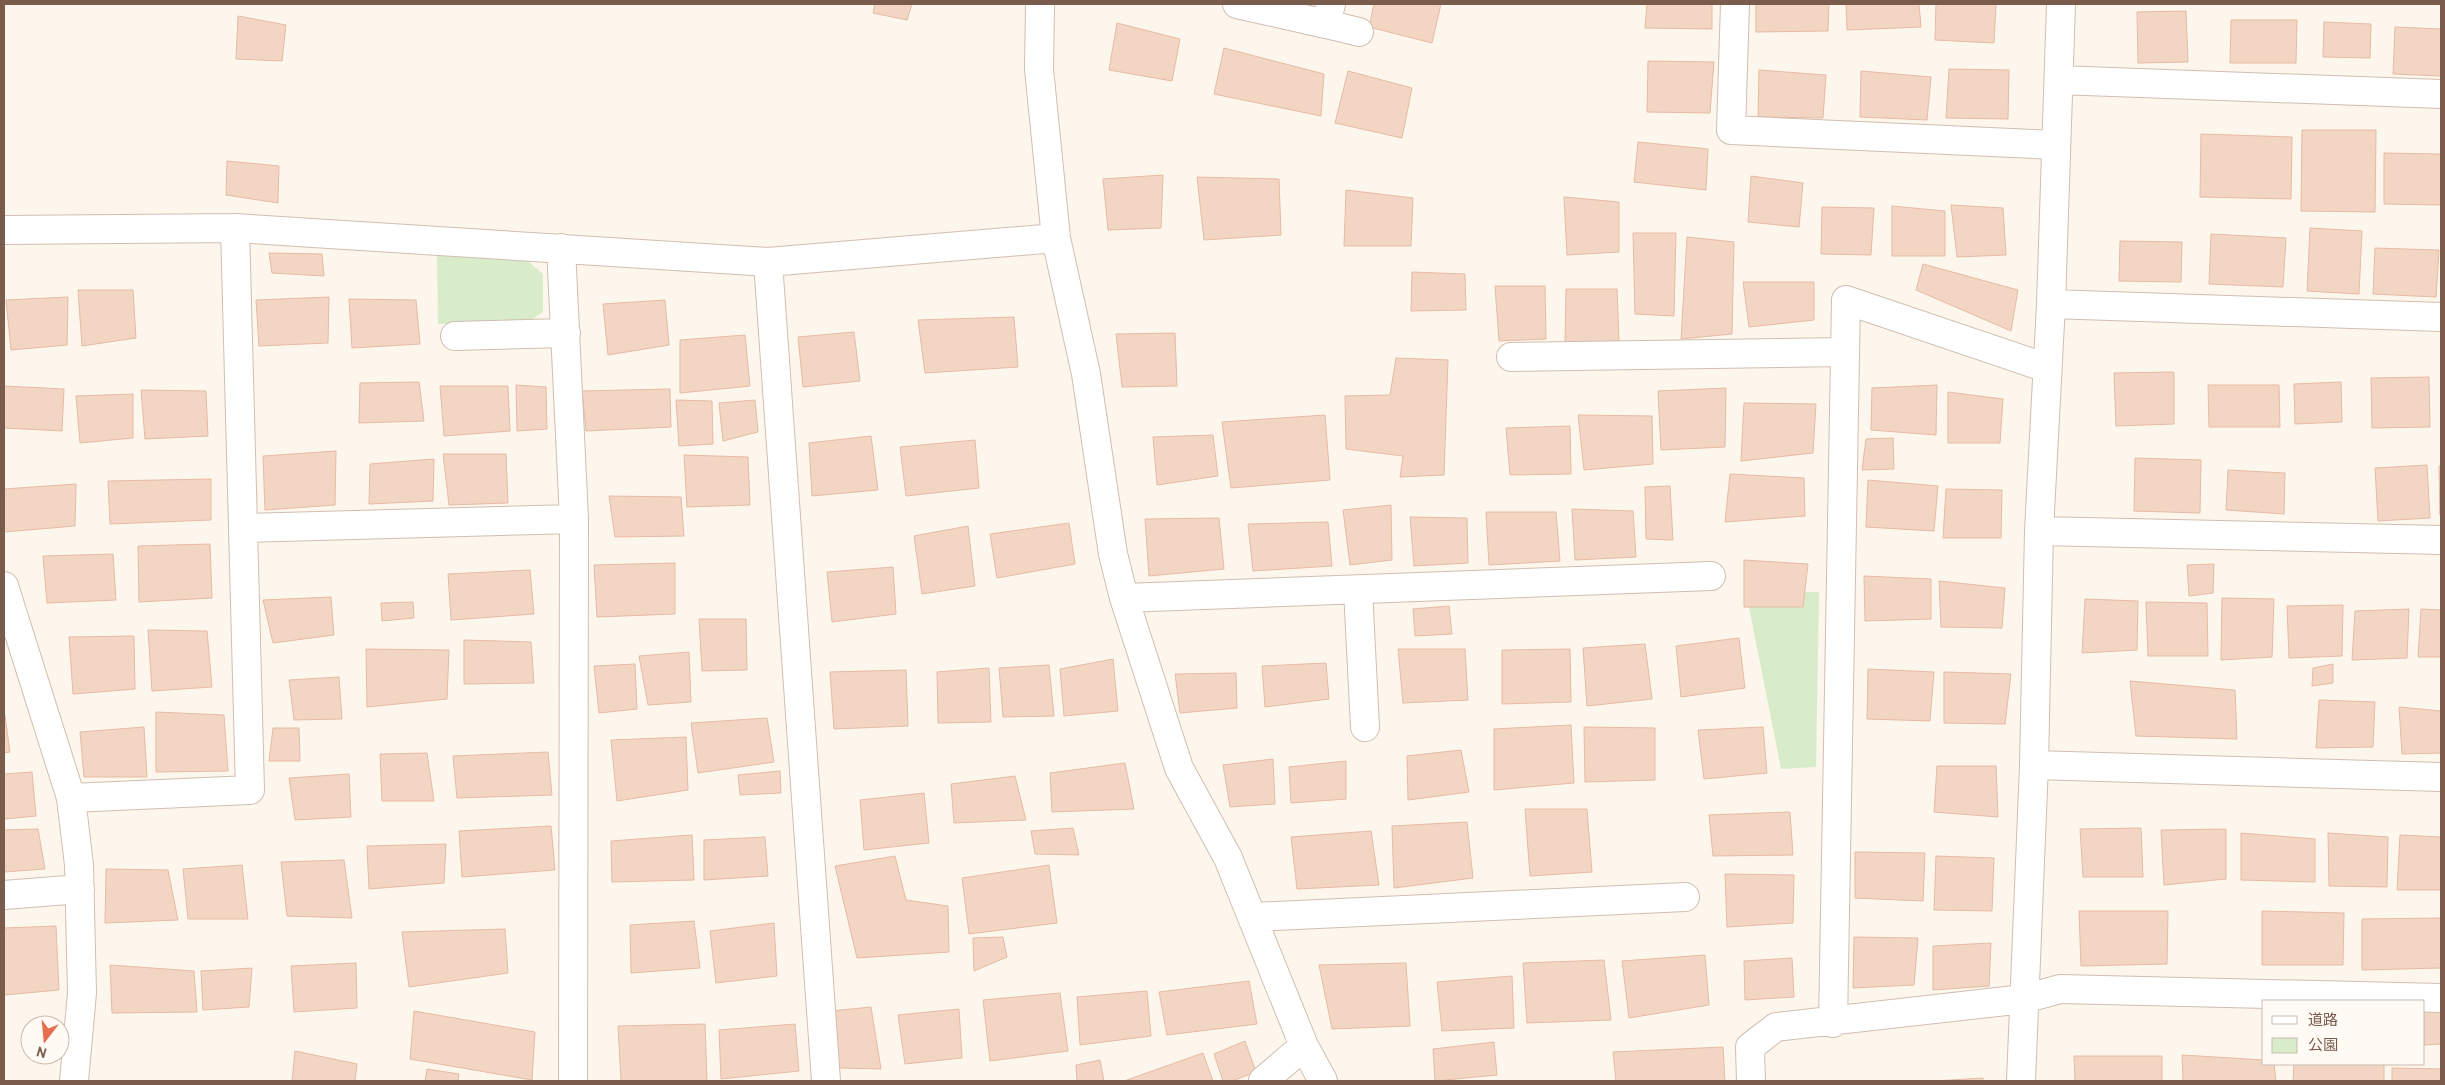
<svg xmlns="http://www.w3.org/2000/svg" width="2445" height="1085" viewBox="0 0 2445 1085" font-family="Overpass,'Noto Sans JP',sans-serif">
	<rect width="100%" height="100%" fill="#fdf6ec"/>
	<path fill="#d8ecc9" d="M 437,251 L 523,257 L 543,274 L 543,312 L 528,322 L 438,324 Z
		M 1746,592 L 1819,592 L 1816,767 L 1781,769 Z"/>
	<path fill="#f3d5c3" stroke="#e6bba3" d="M 875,4 L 912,4 L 907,20 L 873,13 Z
		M 1374,4 L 1441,4 L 1432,43 L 1369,27 Z
		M 1647,4 L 1712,4 L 1712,29 L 1645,28 Z
		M 1756,4 L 1829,4 L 1828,31 L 1756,32 Z
		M 1846,4 L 1919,4 L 1921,27 L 1847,30 Z
		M 1936,4 L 1996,4 L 1994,43 L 1935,40 Z
		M 2186,11 L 2188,62 L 2138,63 L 2137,12 Z
		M 238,16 L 286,25 L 282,61 L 236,59 Z
		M 2231,20 L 2297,20 L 2296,63 L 2230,63 Z
		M 2324,22 L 2371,24 L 2370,58 L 2323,57 Z
		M 1117,23 L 1180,39 L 1172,81 L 1109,70 Z
		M 2395,27 L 2441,29 L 2441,76 L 2393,74 Z
		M 1224,48 L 1324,74 L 1321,116 L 1214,94 Z
		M 1648,61 L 1714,62 L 1710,113 L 1647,112 Z
		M 1949,69 L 2009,70 L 2008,119 L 1946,118 Z
		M 1759,70 L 1826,75 L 1823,118 L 1758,117 Z
		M 1348,71 L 1412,88 L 1402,138 L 1335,123 Z
		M 1861,71 L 1931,77 L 1927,120 L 1860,117 Z
		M 2302,130 L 2376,130 L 2375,212 L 2301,211 Z
		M 2201,134 L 2292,137 L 2291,199 L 2200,197 Z
		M 1638,142 L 1708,149 L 1706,190 L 1634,182 Z
		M 2384,153 L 2441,154 L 2441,205 L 2384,204 Z
		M 227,161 L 279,166 L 278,203 L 226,195 Z
		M 1163,175 L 1161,228 L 1108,230 L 1103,179 Z
		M 1751,176 L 1803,183 L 1799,227 L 1748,222 Z
		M 1197,177 L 1279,179 L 1281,235 L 1204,240 Z
		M 1346,190 L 1413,198 L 1411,246 L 1344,246 Z
		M 1564,197 L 1619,202 L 1619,252 L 1567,255 Z
		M 1951,205 L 2003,208 L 2006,255 L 1957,257 Z
		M 1892,206 L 1945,211 L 1945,256 L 1892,256 Z
		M 1822,207 L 1874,208 L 1871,255 L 1821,254 Z
		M 2310,228 L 2362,231 L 2359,294 L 2307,291 Z
		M 1633,233 L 1676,233 L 1674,316 L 1635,314 Z
		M 2211,234 L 2286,238 L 2283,287 L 2209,284 Z
		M 1687,237 L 1734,242 L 1732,334 L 1681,339 Z
		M 2120,241 L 2182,242 L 2181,282 L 2119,281 Z
		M 2375,248 L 2439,250 L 2436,297 L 2373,294 Z
		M 269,253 L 322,254 L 324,276 L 272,273 Z
		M 1923,264 L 2018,290 L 2011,331 L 1916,290 Z
		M 1412,272 L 1465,274 L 1466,310 L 1411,311 Z
		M 1743,282 L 1814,282 L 1814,320 L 1749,327 Z
		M 1495,286 L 1545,286 L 1546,339 L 1499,341 Z
		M 1566,289 L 1617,289 L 1619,341 L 1565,344 Z
		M 78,290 L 133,290 L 136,338 L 82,346 Z
		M 68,297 L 67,345 L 11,350 L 6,300 Z
		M 329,297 L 328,343 L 259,346 L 256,300 Z
		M 349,299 L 416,300 L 420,344 L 352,348 Z
		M 665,300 L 669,345 L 608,355 L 603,304 Z
		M 1014,317 L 1018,367 L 925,373 L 918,320 Z
		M 854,332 L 860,381 L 803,387 L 798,337 Z
		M 1175,333 L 1177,386 L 1122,387 L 1116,334 Z
		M 745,335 L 750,386 L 680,393 L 680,340 Z
		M 1396,358 L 1448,360 L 1444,475 L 1400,477 L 1403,456 L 1346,449 L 1345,396 L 1390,395 Z
		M 2174,372 L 2174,424 L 2116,426 L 2114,373 Z
		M 2429,377 L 2430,427 L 2372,428 L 2371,378 Z
		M 419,382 L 424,421 L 359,423 L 360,383 Z
		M 2341,382 L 2342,422 L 2295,424 L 2294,384 Z
		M 516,385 L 546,387 L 547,429 L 517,431 Z
		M 1937,385 L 1936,435 L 1871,430 L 1872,388 Z
		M 2208,385 L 2279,385 L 2280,427 L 2209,427 Z
		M 4,386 L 64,389 L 62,431 L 4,428 Z
		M 440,386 L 508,386 L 510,431 L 444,436 Z
		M 1726,388 L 1725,447 L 1661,450 L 1658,391 Z
		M 670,389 L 671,427 L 586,431 L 582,391 Z
		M 141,390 L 206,391 L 208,436 L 145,439 Z
		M 1948,392 L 2003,399 L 2000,443 L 1948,443 Z
		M 133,394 L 133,438 L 80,443 L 76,396 Z
		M 676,400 L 712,401 L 713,444 L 679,446 Z
		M 755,400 L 758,432 L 723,441 L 719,403 Z
		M 1744,403 L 1816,404 L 1813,453 L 1741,461 Z
		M 1325,415 L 1330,480 L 1231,488 L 1222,422 Z
		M 1578,415 L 1652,416 L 1653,464 L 1584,470 Z
		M 1570,426 L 1571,474 L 1510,475 L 1506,428 Z
		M 1213,435 L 1218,476 L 1157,485 L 1153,437 Z
		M 871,436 L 878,490 L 812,496 L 809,443 Z
		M 1893,438 L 1894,469 L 1862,470 L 1866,439 Z
		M 975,440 L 979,488 L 906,496 L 900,447 Z
		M 336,451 L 335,505 L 265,510 L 263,456 Z
		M 443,454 L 506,454 L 508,503 L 449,505 Z
		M 684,455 L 748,457 L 750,505 L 687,507 Z
		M 2135,458 L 2201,460 L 2200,513 L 2134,511 Z
		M 434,459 L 433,501 L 369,504 L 370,464 Z
		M 2427,465 L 2430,518 L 2378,521 L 2375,468 Z
		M 2439,466 L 2441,466 L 2440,515 Z
		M 2228,470 L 2285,473 L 2284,514 L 2226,510 Z
		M 1730,474 L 1804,478 L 1805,516 L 1725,522 Z
		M 211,479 L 211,520 L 110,524 L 108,481 Z
		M 1868,480 L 1938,486 L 1934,531 L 1866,527 Z
		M 76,484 L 75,526 L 4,532 L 4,489 Z
		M 1670,486 L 1673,540 L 1646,539 L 1645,487 Z
		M 1946,489 L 2002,490 L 2001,538 L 1943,538 Z
		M 609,496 L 681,497 L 684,536 L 615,537 Z
		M 1391,505 L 1392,560 L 1350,565 L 1343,510 Z
		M 1572,509 L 1633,511 L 1636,557 L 1575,560 Z
		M 1486,512 L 1556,512 L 1560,561 L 1489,565 Z
		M 1410,517 L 1467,518 L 1468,563 L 1414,566 Z
		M 1219,518 L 1224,569 L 1149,576 L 1145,519 Z
		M 1328,522 L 1332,566 L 1253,571 L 1248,524 Z
		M 1069,523 L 1075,564 L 997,578 L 990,534 Z
		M 968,526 L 975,586 L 922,594 L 914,536 Z
		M 210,544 L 212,598 L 139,602 L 138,546 Z
		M 113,554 L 116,600 L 47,603 L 43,556 Z
		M 1744,560 L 1808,564 L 1803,607 L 1744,607 Z
		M 675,563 L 675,614 L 597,617 L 594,565 Z
		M 2214,564 L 2213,593 L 2189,596 L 2187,565 Z
		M 893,567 L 896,614 L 832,622 L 827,572 Z
		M 530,570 L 534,614 L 451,620 L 448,574 Z
		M 1864,576 L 1931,579 L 1931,619 L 1865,621 Z
		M 1939,581 L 2005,588 L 2002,628 L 1941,627 Z
		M 331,597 L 334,635 L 273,643 L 263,600 Z
		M 2222,598 L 2274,599 L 2272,657 L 2221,660 Z
		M 2085,599 L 2138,601 L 2137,650 L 2082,653 Z
		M 413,602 L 414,618 L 382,621 L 381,603 Z
		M 2146,602 L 2207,603 L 2208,656 L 2148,656 Z
		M 2343,605 L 2342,656 L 2289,658 L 2287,606 Z
		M 1449,606 L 1452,634 L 1415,636 L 1413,609 Z
		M 2409,609 L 2407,658 L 2352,660 L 2355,611 Z
		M 2421,609 L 2441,610 L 2441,657 L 2418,657 Z
		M 699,619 L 746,619 L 747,670 L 702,671 Z
		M 148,630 L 207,631 L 212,687 L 152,691 Z
		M 134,636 L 135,689 L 73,694 L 69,637 Z
		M 1739,638 L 1745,688 L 1681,697 L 1676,646 Z
		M 464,640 L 531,642 L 534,683 L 464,684 Z
		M 1645,644 L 1652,699 L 1587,706 L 1583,648 Z
		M 366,649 L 449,650 L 447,699 L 367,707 Z
		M 1398,649 L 1465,649 L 1468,700 L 1403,703 Z
		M 1570,649 L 1571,702 L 1502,704 L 1502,650 Z
		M 689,652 L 691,702 L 648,705 L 639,656 Z
		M 1113,659 L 1118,711 L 1064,716 L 1060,669 Z
		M 1326,663 L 1329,699 L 1265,707 L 1262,666 Z
		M 635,664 L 637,709 L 599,713 L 594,666 Z
		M 2333,664 L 2333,683 L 2312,686 L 2313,668 Z
		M 1049,665 L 1054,716 L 1003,717 L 999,668 Z
		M 989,668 L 991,722 L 938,723 L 937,672 Z
		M 1868,669 L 1934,672 L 1930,721 L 1867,719 Z
		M 906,670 L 908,726 L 834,729 L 830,672 Z
		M 1944,672 L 2011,674 L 2005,724 L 1944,723 Z
		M 1236,673 L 1237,708 L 1180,713 L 1175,674 Z
		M 339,677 L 342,719 L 294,720 L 289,680 Z
		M 2130,681 L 2235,690 L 2237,739 L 2136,736 Z
		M 2319,700 L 2375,702 L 2373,747 L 2316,748 Z
		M 2399,707 L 2441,711 L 2441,753 L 2402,754 Z
		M 4,709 L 10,752 L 4,753 Z
		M 156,712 L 224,715 L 228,771 L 156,772 Z
		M 767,718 L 774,762 L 698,773 L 691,723 Z
		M 1571,725 L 1574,783 L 1494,790 L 1494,729 Z
		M 144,727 L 147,777 L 84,777 L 80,732 Z
		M 1584,727 L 1655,728 L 1655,780 L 1585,782 Z
		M 1763,727 L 1767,773 L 1704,779 L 1698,730 Z
		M 273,728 L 299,728 L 300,761 L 269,761 Z
		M 686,737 L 688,790 L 617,801 L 611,740 Z
		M 1461,750 L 1469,792 L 1408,800 L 1407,756 Z
		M 548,752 L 552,795 L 457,798 L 453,756 Z
		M 427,753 L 434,801 L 382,801 L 380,754 Z
		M 1273,759 L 1275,804 L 1230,807 L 1223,765 Z
		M 1346,761 L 1346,799 L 1291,803 L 1289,767 Z
		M 1125,763 L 1134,809 L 1052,812 L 1050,773 Z
		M 1937,766 L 1996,766 L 1998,817 L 1934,812 Z
		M 780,771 L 781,793 L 740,795 L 738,775 Z
		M 32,772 L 36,816 L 4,819 L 4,774 Z
		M 349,774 L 351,817 L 295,820 L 289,778 Z
		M 1015,776 L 1026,820 L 954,823 L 951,784 Z
		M 924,793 L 929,843 L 864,850 L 860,800 Z
		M 1525,809 L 1587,809 L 1592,872 L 1530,876 Z
		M 1790,812 L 1793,855 L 1713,856 L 1709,815 Z
		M 1467,822 L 1473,878 L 1394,888 L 1392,826 Z
		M 551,826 L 555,870 L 462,877 L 459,831 Z
		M 1073,828 L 1079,855 L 1035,854 L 1031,831 Z
		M 2141,828 L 2143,877 L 2083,877 L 2080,829 Z
		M 38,829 L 45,869 L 4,872 L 4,830 Z
		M 2226,829 L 2226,879 L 2164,885 L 2161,830 Z
		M 1371,831 L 1379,885 L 1297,889 L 1291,837 Z
		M 2241,833 L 2315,839 L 2315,882 L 2241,880 Z
		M 2328,833 L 2388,837 L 2387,887 L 2329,886 Z
		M 692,835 L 694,880 L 612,882 L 611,841 Z
		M 2400,835 L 2441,837 L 2441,890 L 2397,890 Z
		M 765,837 L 768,876 L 704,880 L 704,840 Z
		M 446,844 L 444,883 L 369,889 L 367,846 Z
		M 1855,852 L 1925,853 L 1923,901 L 1855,898 Z
		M 895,856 L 906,900 L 948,906 L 949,952 L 857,958 L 835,866 Z
		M 1936,856 L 1994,858 L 1992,911 L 1934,910 Z
		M 344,860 L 352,918 L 287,916 L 281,862 Z
		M 242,865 L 248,919 L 188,919 L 183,869 Z
		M 1049,865 L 1057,923 L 969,934 L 962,878 Z
		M 106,869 L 168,870 L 178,920 L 105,923 Z
		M 1725,874 L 1794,875 L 1793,923 L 1727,927 Z
		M 2079,911 L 2168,911 L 2167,964 L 2081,966 Z
		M 2262,911 L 2344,913 L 2343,965 L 2262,965 Z
		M 2441,918 L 2441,968 L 2362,970 L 2362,919 Z
		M 694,921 L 700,968 L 631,973 L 630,925 Z
		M 774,923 L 777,976 L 716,983 L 710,931 Z
		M 56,926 L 59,990 L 4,995 L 4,928 Z
		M 505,929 L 508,973 L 409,987 L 402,932 Z
		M 1003,937 L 1007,957 L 974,971 L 973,938 Z
		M 1854,937 L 1918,938 L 1914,985 L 1853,988 Z
		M 1991,943 L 1989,986 L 1933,990 L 1933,946 Z
		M 1705,955 L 1709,1005 L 1629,1018 L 1622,961 Z
		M 1792,958 L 1794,997 L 1745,1000 L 1744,961 Z
		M 1604,960 L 1611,1020 L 1527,1023 L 1523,963 Z
		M 356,963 L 357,1008 L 294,1012 L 291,966 Z
		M 1406,963 L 1410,1026 L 1332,1029 L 1319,965 Z
		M 110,965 L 194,971 L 197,1012 L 112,1013 Z
		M 252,968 L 249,1007 L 203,1010 L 201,971 Z
		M 1512,976 L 1514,1028 L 1442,1031 L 1437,982 Z
		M 1249,981 L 1257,1024 L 1167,1035 L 1159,992 Z
		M 1147,991 L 1151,1036 L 1080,1045 L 1077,997 Z
		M 1060,993 L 1068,1051 L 990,1061 L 983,1000 Z
		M 871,1007 L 881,1069 L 839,1068 L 831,1011 Z
		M 959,1009 L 962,1058 L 905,1064 L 898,1015 Z
		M 2424,1009 L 2441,1010 L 2441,1044 L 2424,1045 Z
		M 414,1011 L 535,1032 L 532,1080 L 410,1059 Z
		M 705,1024 L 707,1081 L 621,1081 L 618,1026 Z
		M 795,1024 L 799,1071 L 721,1079 L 719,1030 Z
		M 1245,1041 L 1256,1072 L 1232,1081 L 1223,1081 L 1214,1054 Z
		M 1494,1042 L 1497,1075 L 1435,1081 L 1433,1049 Z
		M 1723,1047 L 1725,1081 L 1616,1081 L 1613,1052 Z
		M 295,1051 L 357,1064 L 355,1081 L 292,1081 Z
		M 1203,1053 L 1213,1081 L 1124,1081 Z
		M 2182,1055 L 2264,1060 L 2264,1064 L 2274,1064 L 2276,1081 L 2183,1081 Z
		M 2074,1056 L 2162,1056 L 2162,1081 L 2075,1081 Z
		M 1100,1060 L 1104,1081 L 1077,1081 L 1076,1065 Z
		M 2294,1064 L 2384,1064 L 2384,1081 L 2293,1081 Z
		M 2392,1068 L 2441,1069 L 2441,1081 L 2392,1081 Z
		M 427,1069 L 459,1074 L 458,1081 L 425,1081 Z
		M 1983,1078 L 1983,1081 L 1934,1081 Z"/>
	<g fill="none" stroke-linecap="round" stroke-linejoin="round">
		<g stroke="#d1beb0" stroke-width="30">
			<path id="minor" d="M 1040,4 L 1039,69 L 1056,238 L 1086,374 L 1113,554 L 1124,598 L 1179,768 L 1228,858 L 1304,1046 L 1323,1081
				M 1237,4 L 1326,24 L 1331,4
				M 1735,4 L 1731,130 L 2056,145
				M 1326,24 L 1359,32
				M 2059,80 L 2441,94
				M 4,230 L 235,228 L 768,262 L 1056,238
				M 561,248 L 574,519 L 573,1081
				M 768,262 L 826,1081
				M 2051,304 L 2441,317
				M 455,336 L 566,333
				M 1511,357 L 1845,352
				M 244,528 L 574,519
				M 2039,531 L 2441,540
				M 4,586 L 71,798 L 79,865 L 82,993 L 74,1081
				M 1358,590 L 1365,727
				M 1124,598 L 1711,576
				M 2034,765 L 2441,777
				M 71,798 L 250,790 L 235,228
				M 4,895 L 80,889
				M 1253,917 L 1685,897
				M 1833,1023 L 1846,300 L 2047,368
				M 1263,1081 L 1304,1046
				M 1751,1081 L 1750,1047 L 1776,1027 L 2024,999 L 2060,989 L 2441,998
				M 2021,1081 L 2034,765 L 2039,531 L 2051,304 L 2061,4"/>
		</g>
		<use href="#minor" stroke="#fff" stroke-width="28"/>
	</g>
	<rect width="2445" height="1085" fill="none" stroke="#7a5c4d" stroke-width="10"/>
	<rect x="2262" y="1000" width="162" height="65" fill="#fffaf3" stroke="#cabbb1"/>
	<rect x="2272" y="1016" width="25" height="8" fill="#ffffff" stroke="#cabbb1"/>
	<text x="2308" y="1025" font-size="15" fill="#7a5c4d">道路</text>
	<rect x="2272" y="1038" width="25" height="15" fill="#d8ecc9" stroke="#cabbb1"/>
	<text x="2308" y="1050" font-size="15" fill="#7a5c4d">公園</text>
	<g transform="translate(45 1040) rotate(196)"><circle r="24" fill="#fffaf3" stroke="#cabbb1"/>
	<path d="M0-4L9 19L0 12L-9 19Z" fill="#e76f51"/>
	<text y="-8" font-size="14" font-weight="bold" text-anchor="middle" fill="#7a5c4d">N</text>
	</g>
</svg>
